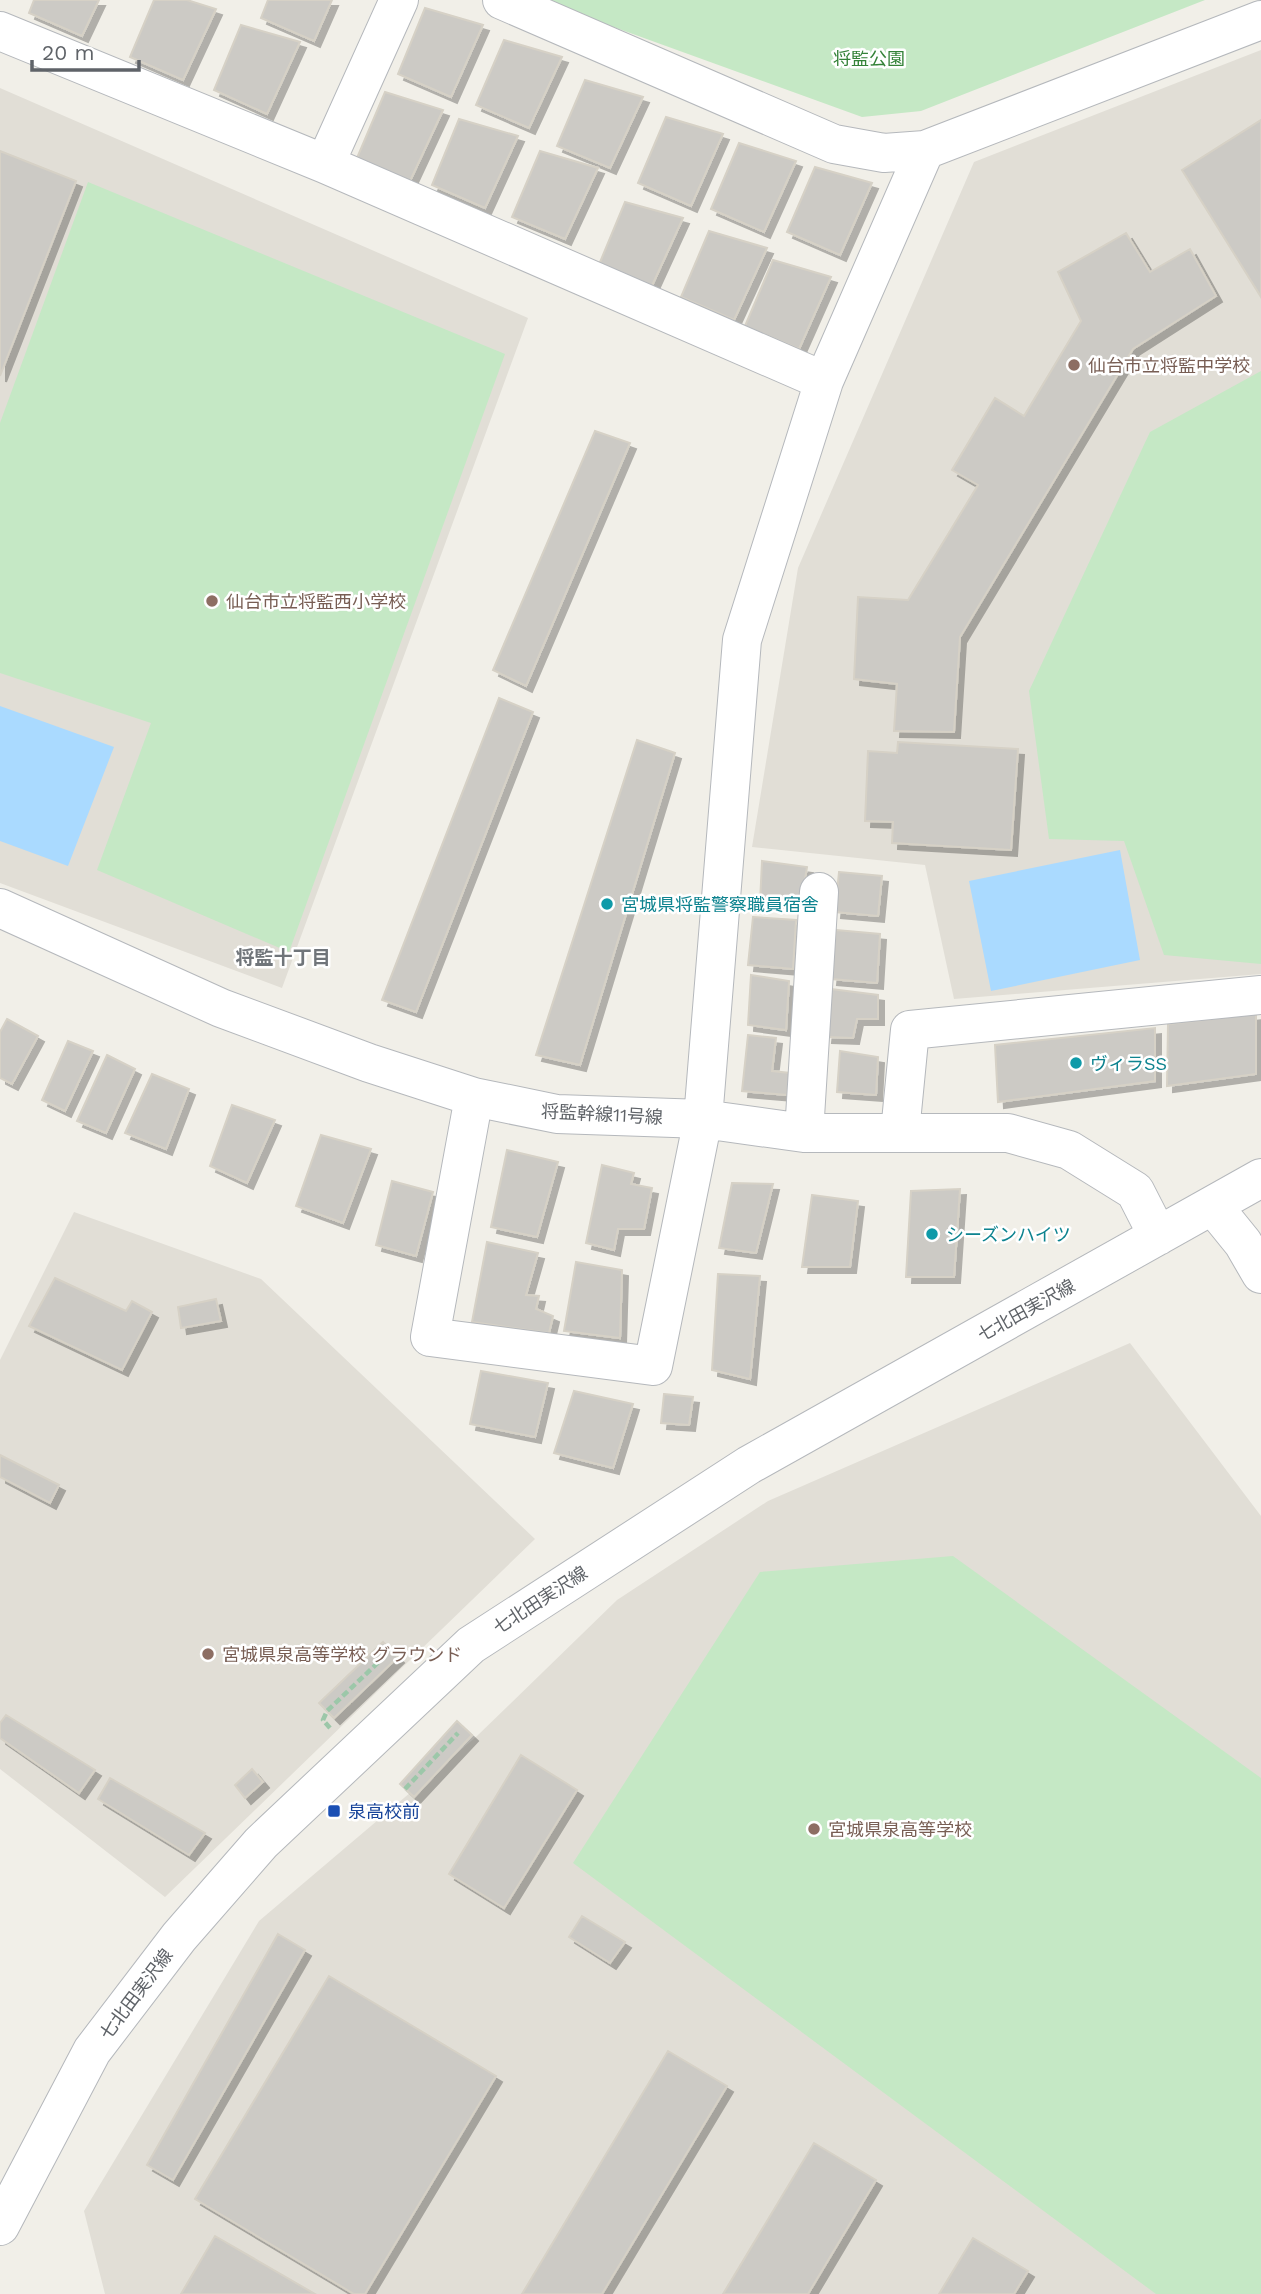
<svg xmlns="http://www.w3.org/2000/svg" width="1261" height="2294" viewBox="0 0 1261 2294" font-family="'Work Sans','Noto Sans JP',sans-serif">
	<defs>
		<filter id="shadow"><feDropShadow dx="6" dy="6" stdDeviation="0" flood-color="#0004"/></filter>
	</defs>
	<rect width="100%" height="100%" fill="#f1efe8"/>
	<path fill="#e1ded6" d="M 1261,50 L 1261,974 L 954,999 L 925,865 L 752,847 L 798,568 L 974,162 Z
		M 0,88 L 528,318 L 282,988 L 0,883 Z
		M 74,1212 L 261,1279 L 535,1539 L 165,1897 L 0,1769 L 0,1360 Z
		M 1130,1343 L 1261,1516 L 1261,2294 L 105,2294 L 84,2211 L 259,1921 L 477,1736 L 617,1600 L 768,1501 Z"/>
	<path fill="#c5e8c5" d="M 539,0 L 1205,0 L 921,111 L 862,117 Z
		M 88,182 L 505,354 L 289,952 L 97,870 L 151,723 L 0,673 L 0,423 Z
		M 1261,371 L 1261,964 L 1164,955 L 1124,841 L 1049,839 L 1029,691 L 1150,432 Z
		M 953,1556 L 1261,1778 L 1261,2294 L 1156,2294 L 573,1863 L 760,1572 Z"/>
	<path fill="#aadaff" d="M 0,706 L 114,747 L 68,866 L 0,841 Z
		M 1120,850 L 1140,960 L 991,991 L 969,881 Z"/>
	<path fill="#cccac5" stroke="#d6d1c6" stroke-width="2" filter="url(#shadow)" d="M 34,0 L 99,0 L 82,36 L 29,13 Z
		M 154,0 L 187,0 L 216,9 L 183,80 L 130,57 Z
		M 268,0 L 332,0 L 314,41 L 261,18 Z
		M 425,8 L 483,25 L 451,97 L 398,74 Z
		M 241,25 L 300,42 L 267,114 L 214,90 Z
		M 504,40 L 562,57 L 529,128 L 476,105 Z
		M 585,80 L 643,97 L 610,168 L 557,146 Z
		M 385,92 L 443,110 L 410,181 L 357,158 Z
		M 666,117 L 723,134 L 691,206 L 638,183 Z
		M 459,119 L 518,136 L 485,208 L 432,185 Z
		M 1261,120 L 1261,297 L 1182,170 Z
		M 739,143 L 796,161 L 764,232 L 711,209 Z
		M 0,151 L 76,181 L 0,376 Z
		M 540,151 L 598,168 L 565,239 L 512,217 Z
		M 815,167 L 872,183 L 840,255 L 787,232 Z
		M 625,202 L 683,218 L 650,290 L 598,267 Z
		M 709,231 L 767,248 L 734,320 L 681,297 Z
		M 1126,233 L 1150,272 L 1190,249 L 1216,296 L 1133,349 L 960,637 L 954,732 L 894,731 L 897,684 L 854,679 L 858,597 L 908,600 L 978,485 L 952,470 L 995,398 L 1024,416 L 1081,321 L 1058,272 Z
		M 773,260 L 831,277 L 799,349 L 745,326 Z
		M 595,431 L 630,443 L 526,686 L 493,670 Z
		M 499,698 L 533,712 L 416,1012 L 382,1000 Z
		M 637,740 L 675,753 L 580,1065 L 536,1055 Z
		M 898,742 L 1018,749 L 1011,850 L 892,843 L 893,822 L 865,821 L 868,751 L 897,753 Z
		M 762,861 L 807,867 L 801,904 L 760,903 Z
		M 839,872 L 882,876 L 878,916 L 835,912 Z
		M 753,917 L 796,920 L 793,969 L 748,965 Z
		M 836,930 L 880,934 L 877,983 L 831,979 Z
		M 751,975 L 789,981 L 786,1030 L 748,1025 Z
		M 831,989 L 878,995 L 878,1019 L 857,1019 L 853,1038 L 826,1037 Z
		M 1256,1014 L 1256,1074 L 1167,1086 L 1168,1024 Z
		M 7,1019 L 38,1036 L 12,1084 L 0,1078 L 0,1032 Z
		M 1155,1028 L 1155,1081 L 998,1102 L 995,1045 Z
		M 748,1035 L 776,1038 L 772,1071 L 790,1073 L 787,1095 L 742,1091 Z
		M 68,1041 L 93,1051 L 65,1111 L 42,1100 Z
		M 840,1051 L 878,1057 L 876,1095 L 837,1092 Z
		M 107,1055 L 135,1069 L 106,1133 L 77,1121 Z
		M 152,1074 L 189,1089 L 166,1149 L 125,1133 Z
		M 232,1105 L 275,1120 L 247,1183 L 210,1166 Z
		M 321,1135 L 371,1149 L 343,1223 L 296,1206 Z
		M 507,1150 L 558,1162 L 537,1237 L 491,1227 Z
		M 602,1165 L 634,1173 L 631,1184 L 652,1188 L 644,1229 L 618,1229 L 614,1250 L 586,1243 Z
		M 392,1181 L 433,1192 L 416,1256 L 376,1245 Z
		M 732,1183 L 773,1184 L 756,1253 L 719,1248 Z
		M 960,1189 L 954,1277 L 906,1277 L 911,1191 Z
		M 812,1195 L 858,1201 L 850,1267 L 802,1267 Z
		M 487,1242 L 538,1253 L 526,1295 L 539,1296 L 536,1309 L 553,1316 L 549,1333 L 472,1322 Z
		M 576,1262 L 622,1270 L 620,1338 L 564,1331 Z
		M 718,1274 L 760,1276 L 750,1379 L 712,1370 Z
		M 55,1278 L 126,1311 L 132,1301 L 152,1312 L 122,1370 L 29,1326 Z
		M 216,1299 L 221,1321 L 181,1328 L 178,1307 Z
		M 481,1371 L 548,1383 L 535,1437 L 470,1424 Z
		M 574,1391 L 633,1404 L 613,1468 L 554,1453 Z
		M 664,1394 L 693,1397 L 689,1425 L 661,1423 Z
		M 0,1455 L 59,1485 L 50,1503 L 0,1477 Z
		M 383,1642 L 398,1657 L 334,1718 L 319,1703 Z
		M 6,1715 L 95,1770 L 79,1793 L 0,1738 L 0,1723 Z
		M 457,1721 L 472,1735 L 414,1797 L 400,1784 Z
		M 521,1755 L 577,1790 L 504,1908 L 449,1874 Z
		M 252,1769 L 263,1782 L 245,1798 L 235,1785 Z
		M 110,1778 L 205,1833 L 189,1855 L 98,1799 Z
		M 582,1916 L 625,1942 L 610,1963 L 569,1937 Z
		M 278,1934 L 305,1950 L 173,2180 L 147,2165 Z
		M 329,1976 L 496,2076 L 365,2294 L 354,2294 L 195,2199 Z
		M 668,2051 L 727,2086 L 602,2294 L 522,2294 Z
		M 814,2143 L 876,2180 L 808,2294 L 723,2294 Z
		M 215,2236 L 315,2294 L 181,2294 Z
		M 973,2238 L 1028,2271 L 1014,2294 L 939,2294 Z"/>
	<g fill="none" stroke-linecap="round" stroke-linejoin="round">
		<g stroke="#b5b8bc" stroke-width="40">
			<path id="minor" d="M 502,0 L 834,144 L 884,153 L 925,150
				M 0,31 L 325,164 L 824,381
				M 325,164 L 399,0
				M 0,908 L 221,1008 L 369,1063 L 474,1097 L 557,1114 L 703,1119 L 804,1133 L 1008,1133 L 1069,1150 L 1135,1191 L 1158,1236
				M 474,1097 L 430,1337 L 653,1366 L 703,1119 L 742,640 L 824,381 L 925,150 L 1261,20
				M 900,1132 L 910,1030 L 1261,995
				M 804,1133 L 819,892
				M 1213,1206 L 1243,1243 L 1261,1274
				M 0,2226 L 92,2051 L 179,1937 L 261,1843 L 471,1645 L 749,1465 L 1261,1178"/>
		</g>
		<path stroke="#9cc7a9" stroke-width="4.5" stroke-dasharray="7 3.5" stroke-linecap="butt" d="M 330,1728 L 323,1720 L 327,1711 L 385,1656
			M 405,1789 L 458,1733"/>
		<use href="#minor" stroke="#fff" stroke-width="38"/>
	</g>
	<g fill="#8d6e63" stroke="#fff" stroke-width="2.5">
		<circle cx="1074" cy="365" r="7"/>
		<circle cx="212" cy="601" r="7"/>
		<circle cx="208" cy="1654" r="7"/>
		<circle cx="814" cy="1829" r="7"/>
	</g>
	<g fill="#0f9aa8" stroke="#fff" stroke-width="2.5">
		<circle cx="607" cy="904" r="7"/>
		<circle cx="1076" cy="1063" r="7"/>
		<circle cx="932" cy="1234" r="7"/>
	</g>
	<rect fill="#1a4fb4" stroke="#fff" stroke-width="2.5" x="327" y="1804" width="14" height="14" rx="3.5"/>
	<g text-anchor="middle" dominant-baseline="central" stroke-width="5" stroke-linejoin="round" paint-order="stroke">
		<g font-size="18" fill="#348238" stroke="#fff">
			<text x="869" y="58">将監公園</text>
		</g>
		<g font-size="18" fill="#785e54" stroke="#fff" text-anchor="start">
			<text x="1088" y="365">仙台市立将監中学校</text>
			<text x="226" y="601">仙台市立将監西小学校</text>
			<text x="222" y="1654">宮城県泉高等学校 グラウンド</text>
			<text x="828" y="1829">宮城県泉高等学校</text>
		</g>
		<g font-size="18" fill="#0d838f" stroke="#fff" text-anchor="start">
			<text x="621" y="904">宮城県将監警察職員宿舎</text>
			<text x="1090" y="1063">ヴィラSS</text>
			<text x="946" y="1234">シーズンハイツ</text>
		</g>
		<g font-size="18" fill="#5f6368" stroke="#fff">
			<text transform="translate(602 1114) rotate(3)">将監幹線11号線</text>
			<text transform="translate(1026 1310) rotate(-29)">七北田実沢線</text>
			<text transform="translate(540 1600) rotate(-33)">七北田実沢線</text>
			<text transform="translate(136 1994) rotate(-53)">七北田実沢線</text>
		</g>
		<g font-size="18" fill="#164399" stroke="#fff" text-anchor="start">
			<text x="348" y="1811">泉高校前</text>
		</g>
		<g font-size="19" font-weight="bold" fill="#70757a" stroke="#fff">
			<text x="283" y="957">将監十丁目</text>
		</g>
	</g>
	<path d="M32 60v10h107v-10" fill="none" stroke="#5f6368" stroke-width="3.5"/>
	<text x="42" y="60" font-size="21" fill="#5f6368" stroke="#ffffff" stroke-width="5" paint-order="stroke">20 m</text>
</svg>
